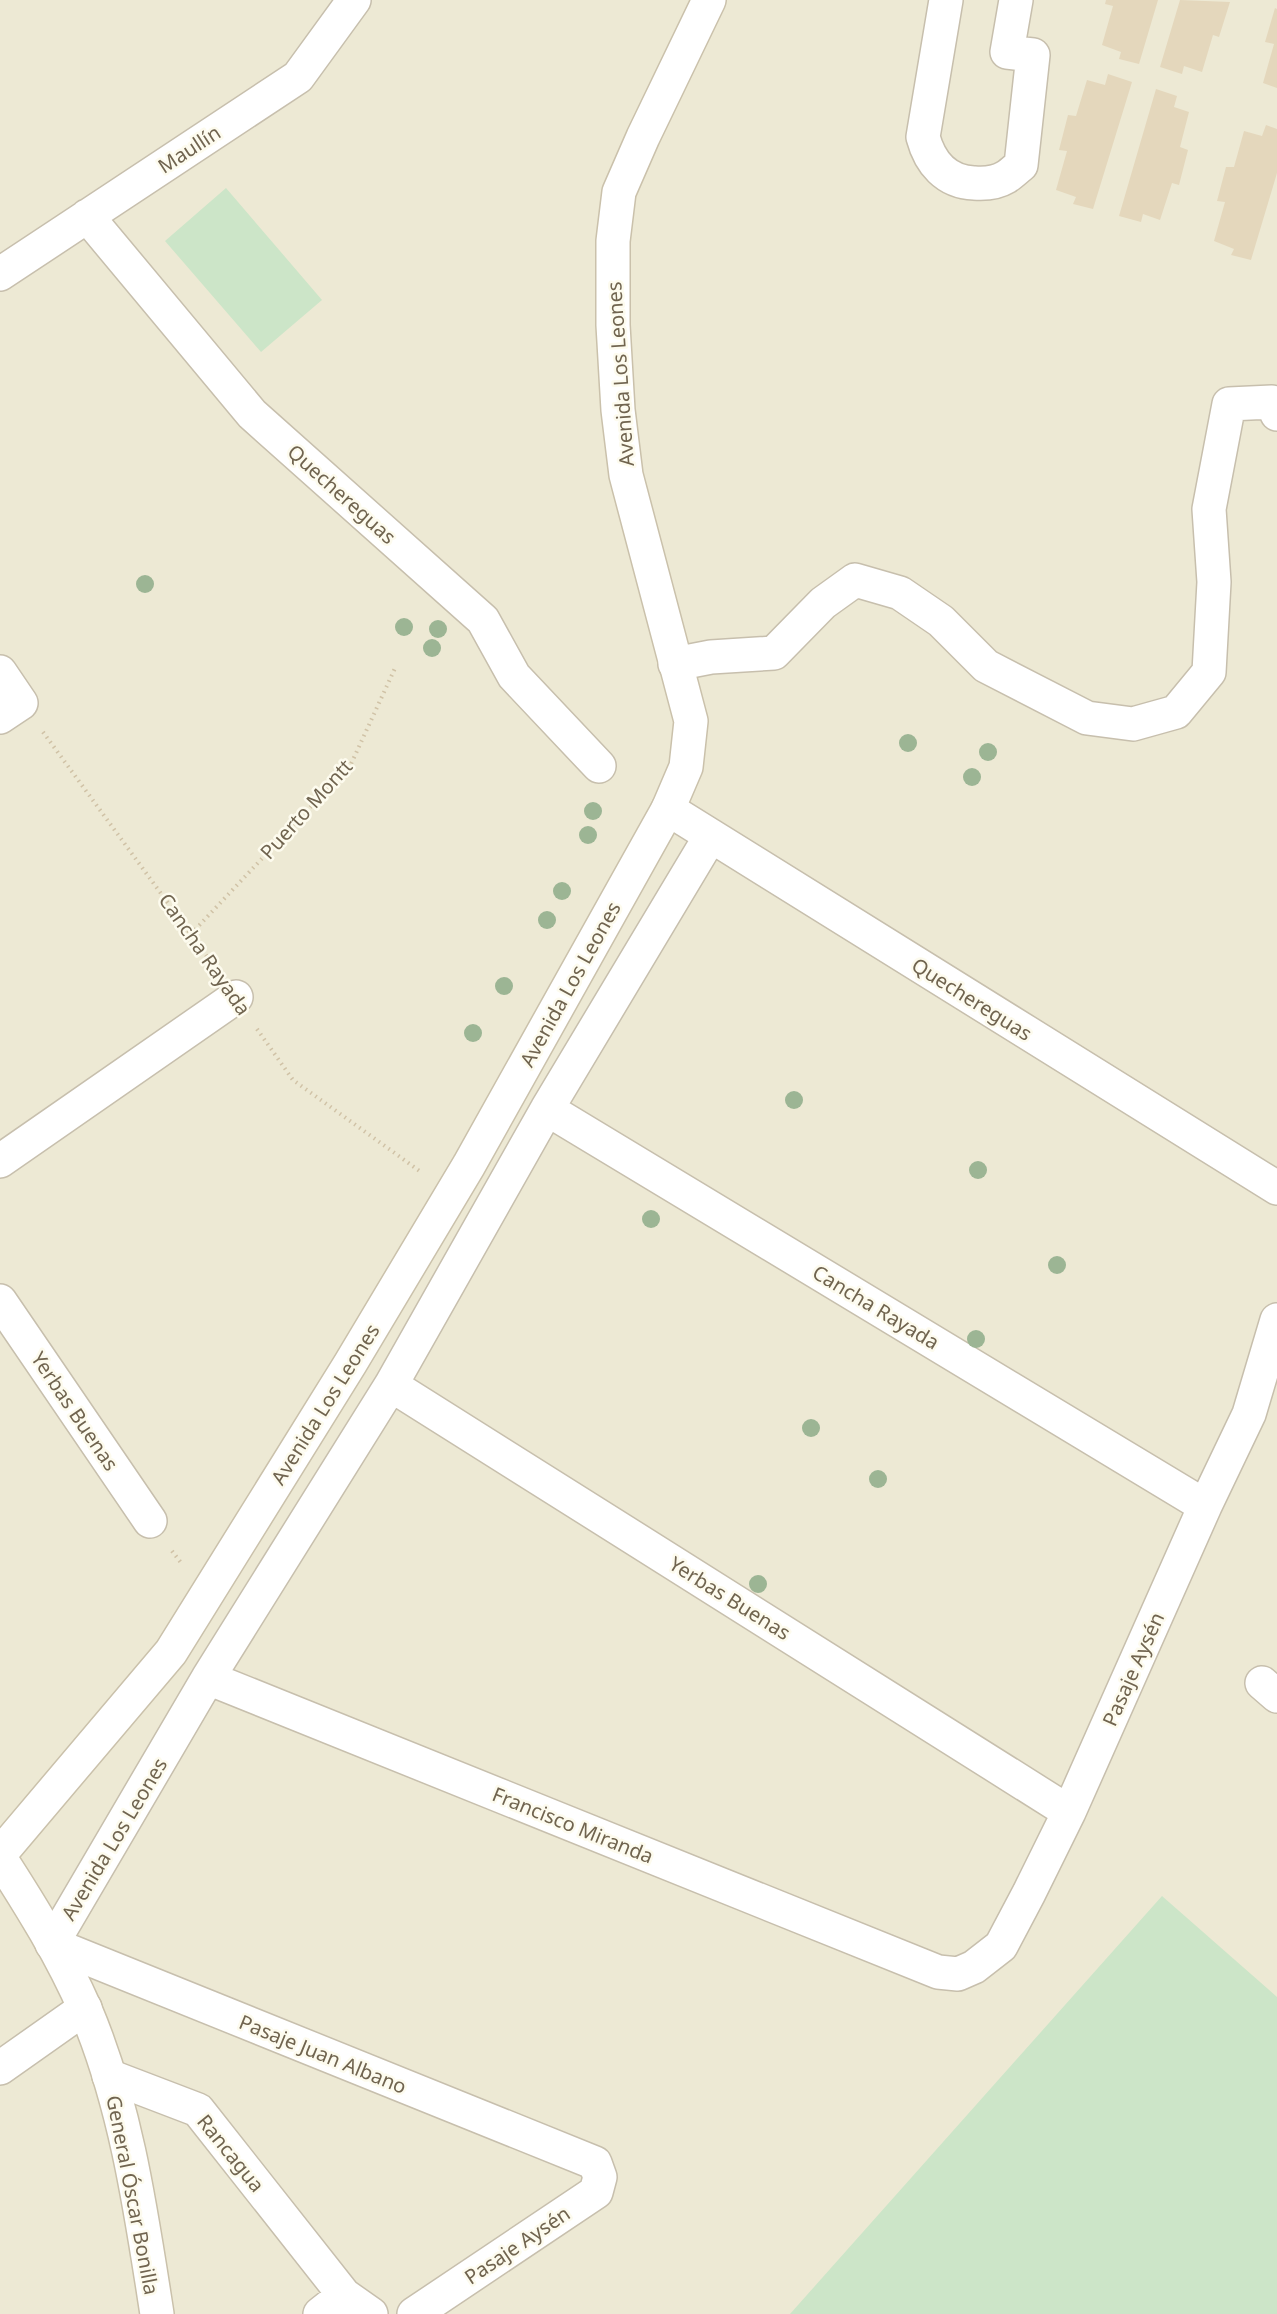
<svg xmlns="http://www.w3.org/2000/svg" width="1277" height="2314" viewBox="0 0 1277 2314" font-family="'Noto Sans',sans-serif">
	<rect width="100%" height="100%" fill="#faf7e8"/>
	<path fill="#ede9d4" d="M 0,0 L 1277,0 L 1277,2314 L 0,2314 Z"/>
	<path fill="#cce5c8" d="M 226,188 L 322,300 L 261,352 L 165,241 Z
		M 1162,1896 L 1277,1997 L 1277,2314 L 790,2314 Z"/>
	<path fill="#e4d7bc" d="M 1106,0 L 1158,0 L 1139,64 L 1119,59 L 1121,52 L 1102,45 L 1113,6 L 1105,4 Z
		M 1180,0 L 1230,2 L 1219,37 L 1213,35 L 1202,72 L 1184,66 L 1182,74 L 1160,67 Z
		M 1275,8 L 1277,9 L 1277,88 L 1263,83 L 1274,44 L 1265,42 Z
		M 1108,74 L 1132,82 L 1093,209 L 1073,204 L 1076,197 L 1056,190 L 1067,151 L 1059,150 L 1068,115 L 1076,116 L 1087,80 L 1105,85 Z
		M 1156,89 L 1177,96 L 1174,107 L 1189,112 L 1180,147 L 1188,150 L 1179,185 L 1172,183 L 1160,220 L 1143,214 L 1141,222 L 1119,216 Z
		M 1266,125 L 1277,129 L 1277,173 L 1251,260 L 1231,255 L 1234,249 L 1214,241 L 1225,202 L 1217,201 L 1226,167 L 1234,167 L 1244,131 L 1262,136 Z"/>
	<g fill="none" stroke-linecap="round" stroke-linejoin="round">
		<g stroke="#c7bfad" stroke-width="36">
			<path id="minor" d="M 946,0 L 923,137 C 930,163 946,182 974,183 C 986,184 996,183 1006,177 C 1011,174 1016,169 1021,165 L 1033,55 L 1007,52 L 1016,0
				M 87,216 L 252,414 L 483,620 L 514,676 L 599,766
				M 0,274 L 298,77 L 354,0
				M 675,664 L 711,657 L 774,653 L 823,603 L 855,580 L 900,593 L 941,621 L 986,666 L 1087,718 L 1133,724 L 1176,712 L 1209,672 L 1214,582 L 1209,509 L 1229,404 L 1272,402 L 1277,414
				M 0,672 L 21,703 L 0,717
				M 668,809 L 1277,1188
				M 547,1109 L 1205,1506
				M 0,1161 L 236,997
				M 0,1301 L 150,1521
				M 391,1385 L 1069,1812
				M 208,1678 L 938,1972 L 958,1974 L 974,1967 L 1001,1946 L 1029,1893 L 1069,1812 L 1205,1506 L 1249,1414 L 1277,1320
				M 1262,1683 L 1277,1696
				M 0,2068 L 85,2008
				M 109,2076 L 198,2110 L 344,2295 L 371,2314
				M 320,2314 L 344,2295
				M 414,2314 L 596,2192 L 600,2177 L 595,2163 L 52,1944 L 208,1678 L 391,1385 L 547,1109 L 710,837"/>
		</g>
		<g stroke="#cac1ab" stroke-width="36">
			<path id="secondary" d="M 0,1854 L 171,1652 L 350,1364 L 469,1165 L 668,809 L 686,767 L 691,721 L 626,475 L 618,410 L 613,325 L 613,241 L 619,192 L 643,137 L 709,0
				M 0,1858 C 31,1906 62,1956 85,2009 C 126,2105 141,2211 157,2314"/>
		</g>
		<path stroke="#d0c2a6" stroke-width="4" stroke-dasharray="1.5 4.5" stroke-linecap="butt" d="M 43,732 L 214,966
			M 191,934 L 351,764 L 396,666
			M 257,1029 L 293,1080 L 421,1172
			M 172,1551 L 182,1564"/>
		<use href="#minor" stroke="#fff" stroke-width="33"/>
		<use href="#secondary" stroke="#fff" stroke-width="33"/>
	</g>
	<g fill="#9cb594">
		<circle cx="145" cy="584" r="9"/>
		<circle cx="404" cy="627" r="9"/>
		<circle cx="438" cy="629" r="9"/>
		<circle cx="432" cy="648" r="9"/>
		<circle cx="908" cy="743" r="9"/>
		<circle cx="988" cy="752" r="9"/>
		<circle cx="972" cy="777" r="9"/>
		<circle cx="593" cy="811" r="9"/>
		<circle cx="588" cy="835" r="9"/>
		<circle cx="562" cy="891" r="9"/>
		<circle cx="547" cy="920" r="9"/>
		<circle cx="504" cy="986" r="9"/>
		<circle cx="473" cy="1033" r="9"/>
		<circle cx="794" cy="1100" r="9"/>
		<circle cx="978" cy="1170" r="9"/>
		<circle cx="651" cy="1219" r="9"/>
		<circle cx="1057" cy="1265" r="9"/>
		<circle cx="976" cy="1339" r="9"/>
		<circle cx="811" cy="1428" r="9"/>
		<circle cx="878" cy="1479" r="9"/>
		<circle cx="758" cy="1584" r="9"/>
	</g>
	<g text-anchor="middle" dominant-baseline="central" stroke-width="5" stroke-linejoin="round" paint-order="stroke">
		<g font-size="20" fill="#70644f" stroke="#fdfbee">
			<text transform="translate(189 149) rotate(-33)">Maullín</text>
			<text transform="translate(620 374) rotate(-94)">Avenida Los Leones</text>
			<text transform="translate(342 494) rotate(42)">Quechereguas</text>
			<text transform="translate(306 809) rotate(-48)">Puerto Montt</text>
			<text transform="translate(205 954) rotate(55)">Cancha Rayada</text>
			<text transform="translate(570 984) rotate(-61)">Avenida Los Leones</text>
			<text transform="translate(972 999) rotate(32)">Quechereguas</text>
			<text transform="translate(876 1307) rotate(31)">Cancha Rayada</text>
			<text transform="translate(325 1404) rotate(-58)">Avenida Los Leones</text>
			<text transform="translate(75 1411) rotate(56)">Yerbas Buenas</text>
			<text transform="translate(730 1598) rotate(32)">Yerbas Buenas</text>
			<text transform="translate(1133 1669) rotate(-66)">Pasaje Aysén</text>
			<text transform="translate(573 1825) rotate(22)">Francisco Miranda</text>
			<text transform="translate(114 1839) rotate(-59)">Avenida Los Leones</text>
			<text transform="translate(323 2054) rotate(22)">Pasaje Juan Albano</text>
			<text transform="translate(231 2153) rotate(51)">Rancagua</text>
			<text transform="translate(133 2195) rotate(79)">General Óscar Bonilla</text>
			<text transform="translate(517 2245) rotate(-34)">Pasaje Aysén</text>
		</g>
	</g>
</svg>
